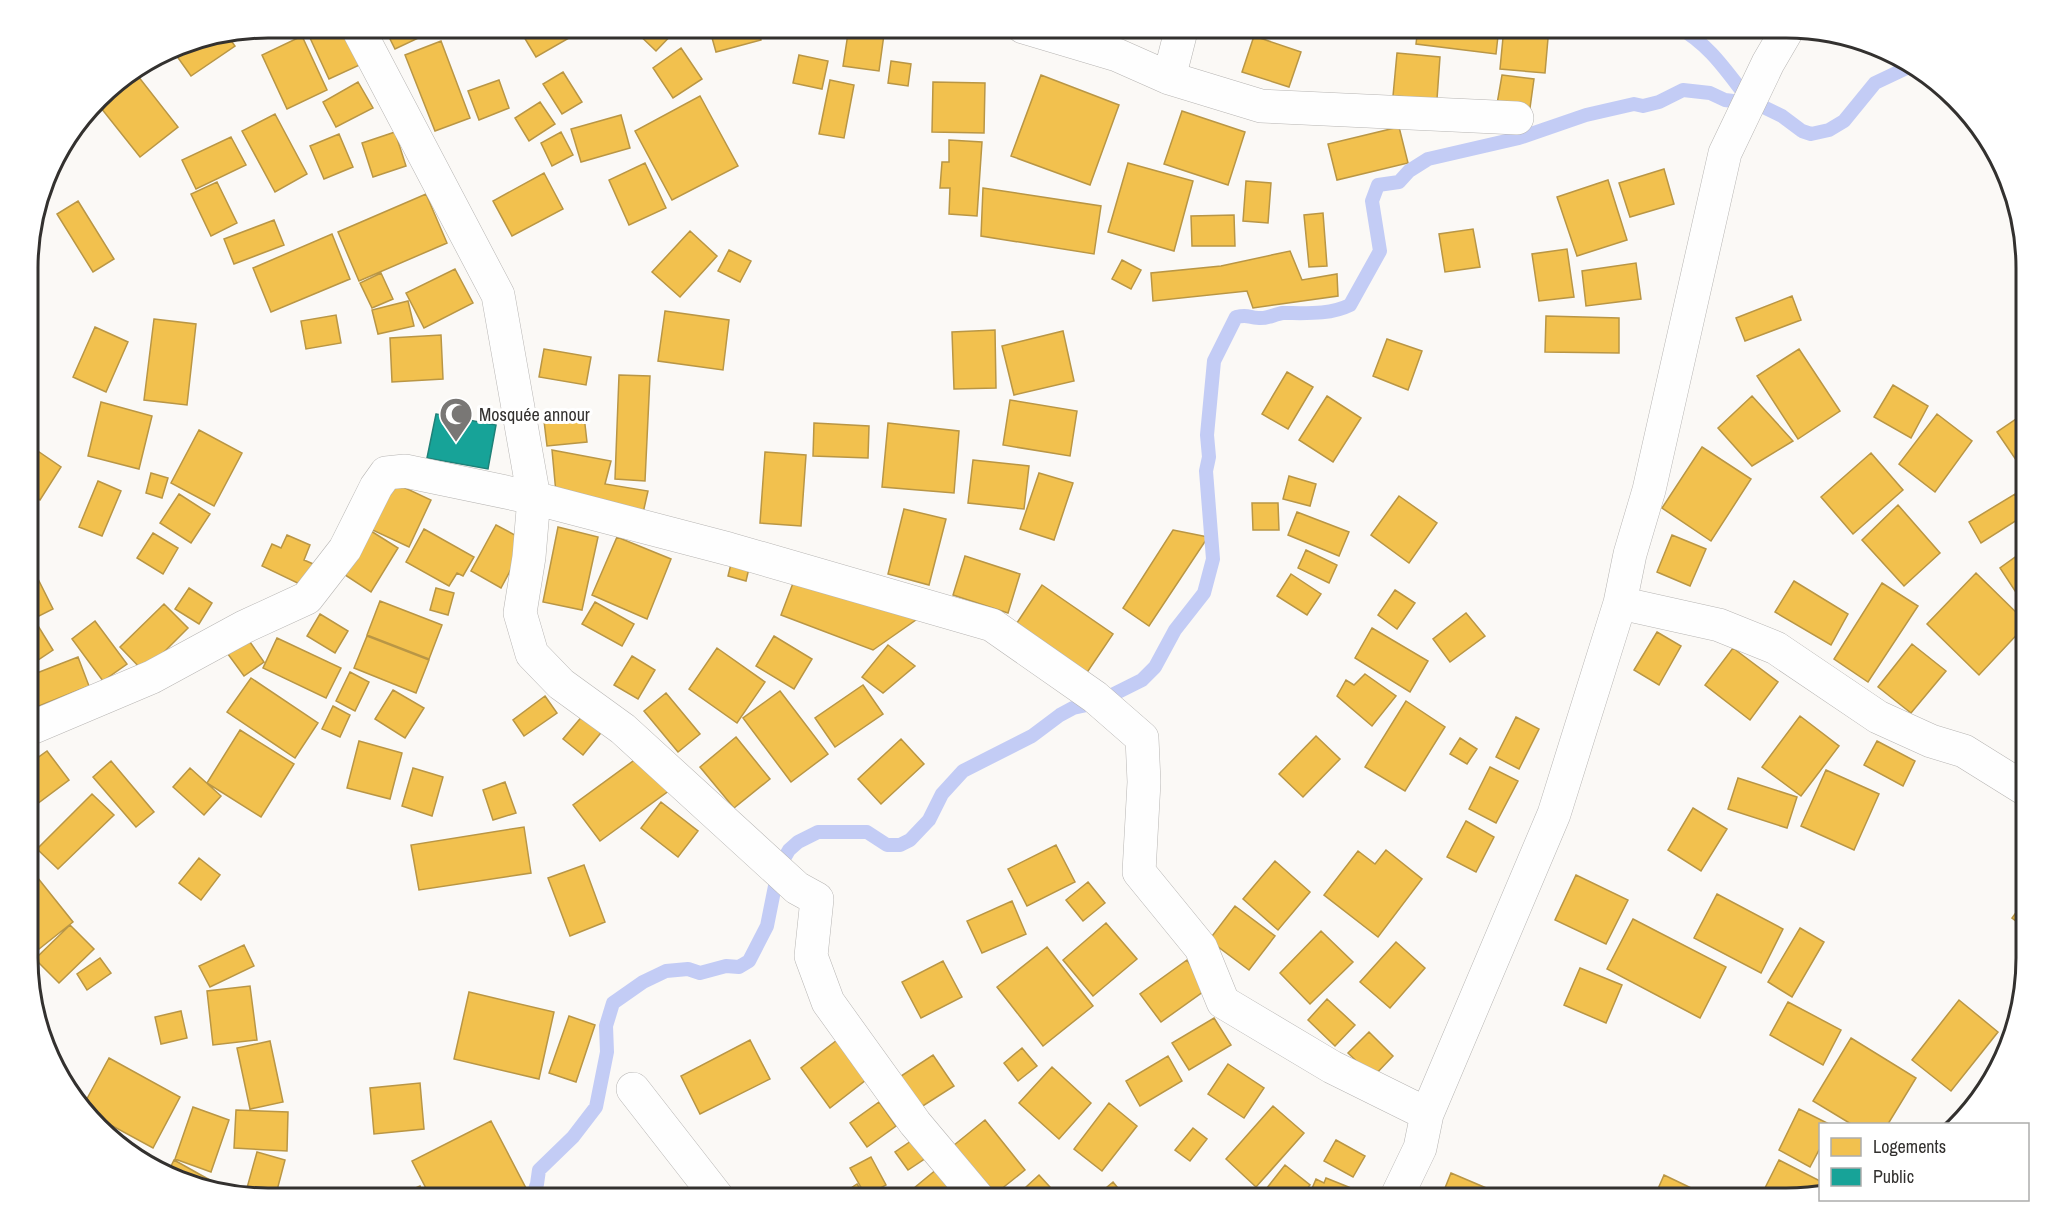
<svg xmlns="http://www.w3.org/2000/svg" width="2053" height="1225" viewBox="0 0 2053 1225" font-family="'Archivo Narrow',sans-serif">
	<rect width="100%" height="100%" fill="#fbf9f6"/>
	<path fill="#f2c14e" stroke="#b99645" stroke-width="1.5" d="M 305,27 L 347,27 L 364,63 L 329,79 Z
		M 384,27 L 424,27 L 427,34 L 395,49 Z
		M 518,27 L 562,27 L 569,38 L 536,57 Z
		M 631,27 L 679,27 L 656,51 Z
		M 709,27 L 758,27 L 761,40 L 716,52 Z
		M 849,27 L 885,27 L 879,71 L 843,66 Z
		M 1365,27 L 1402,27 L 1400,34 Z
		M 1418,27 L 1499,27 L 1496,54 L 1416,44 Z
		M 1504,27 L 1549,27 L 1545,73 L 1500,69 Z
		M 227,35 L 235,46 L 191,76 L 171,48 L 176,45 Z
		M 302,36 L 327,90 L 287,109 L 262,55 Z
		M 1254,36 L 1301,52 L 1289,87 L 1242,72 Z
		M 441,41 L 470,118 L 435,131 L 405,55 Z
		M 681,48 L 702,79 L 673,98 L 653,68 Z
		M 1397,53 L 1440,57 L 1437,99 L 1393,96 Z
		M 799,55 L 828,61 L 822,89 L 793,83 Z
		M 891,61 L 911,64 L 908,86 L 888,83 Z
		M 134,71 L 178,127 L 140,157 L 97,103 L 105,91 Z
		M 563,72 L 582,102 L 562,114 L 543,84 Z
		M 1041,75 L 1119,105 L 1090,185 L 1011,156 Z
		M 1502,75 L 1534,79 L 1530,108 L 1497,104 Z
		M 499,80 L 509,108 L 479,120 L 468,91 Z
		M 830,80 L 854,85 L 844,138 L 819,134 Z
		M 358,82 L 373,108 L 336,127 L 323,102 Z
		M 933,82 L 985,83 L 984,133 L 932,132 Z
		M 700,96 L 738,166 L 672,200 L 635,131 Z
		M 540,102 L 555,124 L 529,141 L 515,118 Z
		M 1182,111 L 1245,132 L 1228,185 L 1164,164 Z
		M 275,114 L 307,174 L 275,192 L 242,131 Z
		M 621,115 L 630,148 L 581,162 L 571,129 Z
		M 1399,127 L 1408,163 L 1337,180 L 1328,144 Z
		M 395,132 L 406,166 L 373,177 L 362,143 Z
		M 561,132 L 573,155 L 552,166 L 541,143 Z
		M 339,134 L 353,167 L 324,179 L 310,146 Z
		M 231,137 L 246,165 L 196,189 L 182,160 Z
		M 949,140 L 982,142 L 977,216 L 949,214 L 950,188 L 940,188 L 942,162 L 949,162 Z
		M 645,163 L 666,208 L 629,225 L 609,180 Z
		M 1128,163 L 1193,181 L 1174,251 L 1108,232 Z
		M 1664,169 L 1674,204 L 1630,217 L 1619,183 Z
		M 544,173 L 563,209 L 512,236 L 493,201 Z
		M 1608,180 L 1627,240 L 1577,256 L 1557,197 Z
		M 1246,181 L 1271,183 L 1268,223 L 1243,221 Z
		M 217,182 L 237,223 L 211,236 L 191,194 Z
		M 983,188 L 1101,206 L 1094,254 L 981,236 Z
		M 426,194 L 447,243 L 359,281 L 338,232 Z
		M 78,201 L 114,259 L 93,272 L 57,214 Z
		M 1323,213 L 1327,266 L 1309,267 L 1304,215 Z
		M 1234,215 L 1235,246 L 1192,246 L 1191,216 Z
		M 274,220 L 284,245 L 234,264 L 224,239 Z
		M 1473,229 L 1480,267 L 1445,272 L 1439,234 Z
		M 690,231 L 717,256 L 680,297 L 652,272 Z
		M 332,234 L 350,279 L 271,312 L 253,268 Z
		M 1567,249 L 1574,297 L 1539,301 L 1532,254 Z
		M 729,250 L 751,261 L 740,282 L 718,271 Z
		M 1290,251 L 1302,280 L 1337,274 L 1338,296 L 1253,308 L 1247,291 L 1153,301 L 1151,273 L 1221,266 Z
		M 1122,260 L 1141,270 L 1131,289 L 1112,279 Z
		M 1636,263 L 1641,299 L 1586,306 L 1582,271 Z
		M 455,269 L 473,303 L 424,328 L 406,293 Z
		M 381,273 L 393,299 L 372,308 L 360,283 Z
		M 1792,296 L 1801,320 L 1745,341 L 1736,318 Z
		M 408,301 L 414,326 L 378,334 L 372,310 Z
		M 665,311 L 729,320 L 723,370 L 658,361 Z
		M 336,315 L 341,343 L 306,349 L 301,321 Z
		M 1546,316 L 1619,318 L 1619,353 L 1545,352 Z
		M 154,319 L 196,324 L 187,405 L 144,400 Z
		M 95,327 L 128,342 L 106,392 L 73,377 Z
		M 995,330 L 996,388 L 954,389 L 952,332 Z
		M 1063,331 L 1074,381 L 1014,395 L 1002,346 Z
		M 441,335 L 443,379 L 392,382 L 390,338 Z
		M 1387,339 L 1422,351 L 1408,390 L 1373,376 Z
		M 544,349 L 591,357 L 586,385 L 539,377 Z
		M 1799,349 L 1840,411 L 1798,439 L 1757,376 Z
		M 1287,372 L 1313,387 L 1288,429 L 1262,414 Z
		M 619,375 L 650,376 L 645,481 L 615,479 Z
		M 1893,385 L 1928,406 L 1911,438 L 1874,417 Z
		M 1327,396 L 1361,418 L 1333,462 L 1299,440 Z
		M 1752,396 L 1793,441 L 1752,466 L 1718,428 Z
		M 1010,400 L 1077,411 L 1070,456 L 1003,445 Z
		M 101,402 L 152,416 L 139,469 L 88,456 Z
		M 2025,413 L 2025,473 L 1997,432 Z
		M 1937,414 L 1972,441 L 1935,492 L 1899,464 Z
		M 584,416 L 587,442 L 547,446 L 544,421 Z
		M 814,423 L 869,426 L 868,458 L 813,456 Z
		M 888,423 L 959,431 L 954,493 L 882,487 Z
		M 199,430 L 242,453 L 214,506 L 171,483 Z
		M 29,445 L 61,467 L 40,500 L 29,493 Z
		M 1702,447 L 1751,479 L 1711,541 L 1662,508 Z
		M 552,450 L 611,461 L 605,484 L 648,491 L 643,513 L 556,493 Z
		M 765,452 L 806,455 L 801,526 L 760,523 Z
		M 1871,453 L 1903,490 L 1853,534 L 1821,497 Z
		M 973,460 L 1029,466 L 1024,509 L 968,503 Z
		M 151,473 L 168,478 L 162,498 L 146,493 Z
		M 1039,473 L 1073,483 L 1054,540 L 1020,529 Z
		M 1289,476 L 1316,484 L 1310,506 L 1283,499 Z
		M 388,480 L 431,500 L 409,547 L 366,527 Z
		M 98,481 L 121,491 L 102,536 L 79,527 Z
		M 179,494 L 210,514 L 191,543 L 160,523 Z
		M 2015,494 L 2025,515 L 1981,543 L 1969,522 Z
		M 1399,496 L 1437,523 L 1409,563 L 1371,535 Z
		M 1252,503 L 1278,503 L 1279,530 L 1253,530 Z
		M 1898,505 L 1940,553 L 1904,586 L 1862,540 Z
		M 904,509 L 946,519 L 929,585 L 888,574 Z
		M 1297,512 L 1349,532 L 1339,556 L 1288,535 Z
		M 496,525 L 526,541 L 501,588 L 471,571 Z
		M 363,526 L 398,548 L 371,592 L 336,569 Z
		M 558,527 L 598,537 L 582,610 L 543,602 Z
		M 424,529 L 474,557 L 463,576 L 457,573 L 449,586 L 406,562 Z
		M 1173,530 L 1208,537 L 1149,626 L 1123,608 Z
		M 153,533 L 178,548 L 163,574 L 137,558 Z
		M 287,535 L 310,545 L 304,560 L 318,566 L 308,588 L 262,566 L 272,544 L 281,548 Z
		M 1672,535 L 1706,549 L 1690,586 L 1657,572 Z
		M 617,537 L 671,559 L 647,619 L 592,595 Z
		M 1306,550 L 1337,565 L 1329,583 L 1298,568 Z
		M 2025,550 L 2025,606 L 2000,568 Z
		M 965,556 L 1020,574 L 1008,613 L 953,595 Z
		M 732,560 L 750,564 L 746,581 L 728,576 Z
		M 29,561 L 53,609 L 29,621 Z
		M 798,570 L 923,615 L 873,650 L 781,615 Z
		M 1976,573 L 2025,621 L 2025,626 L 1979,675 L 1927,624 Z
		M 1291,574 L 1321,594 L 1307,615 L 1277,596 Z
		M 1794,581 L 1848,614 L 1831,645 L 1775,612 Z
		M 1882,583 L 1918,606 L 1868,682 L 1834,659 Z
		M 1042,585 L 1113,634 L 1086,674 L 1015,626 Z
		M 189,588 L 212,603 L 199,624 L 175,609 Z
		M 436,588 L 454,593 L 448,615 L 430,610 Z
		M 1395,590 L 1415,603 L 1397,629 L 1378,615 Z
		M 380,601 L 442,625 L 429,659 L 367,635 Z
		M 595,602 L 634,624 L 622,646 L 582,624 Z
		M 164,604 L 188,628 L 144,672 L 120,647 Z
		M 1466,613 L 1485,636 L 1450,662 L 1433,639 Z
		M 320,614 L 348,631 L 335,653 L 307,636 Z
		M 35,621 L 53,650 L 29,666 L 29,625 Z
		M 95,621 L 127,664 L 103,681 L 72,639 Z
		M 1372,628 L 1428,661 L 1410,692 L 1355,658 Z
		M 243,632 L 264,662 L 244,676 L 222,646 Z
		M 1657,632 L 1681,646 L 1659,685 L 1634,670 Z
		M 367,636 L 429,660 L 416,693 L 354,668 Z
		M 774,636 L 812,659 L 794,689 L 756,666 Z
		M 277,638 L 341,668 L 326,698 L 263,668 Z
		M 1912,644 L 1946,671 L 1911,713 L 1878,687 Z
		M 888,645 L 915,666 L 883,693 L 862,677 Z
		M 717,648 L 765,682 L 737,723 L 689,689 Z
		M 1733,648 L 1778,682 L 1750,720 L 1705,685 Z
		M 632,656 L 655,670 L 638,699 L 614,685 Z
		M 78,657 L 89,686 L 29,710 L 29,676 Z
		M 350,672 L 369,682 L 355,711 L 336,701 Z
		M 1365,674 L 1396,696 L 1372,726 L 1337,696 L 1346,680 L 1354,685 Z
		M 251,678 L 318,723 L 295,758 L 227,712 Z
		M 863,685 L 883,714 L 835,747 L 815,718 Z
		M 393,690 L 424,708 L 405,738 L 375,719 Z
		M 780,691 L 828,754 L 791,782 L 743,718 Z
		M 666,693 L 700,734 L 678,752 L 644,711 Z
		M 545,696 L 557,713 L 524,736 L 513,720 Z
		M 1406,701 L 1445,727 L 1405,791 L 1365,767 Z
		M 333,706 L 350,715 L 340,737 L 322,729 Z
		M 589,708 L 608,724 L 583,755 L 563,739 Z
		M 1800,716 L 1839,746 L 1801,796 L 1762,767 Z
		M 1516,717 L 1539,729 L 1519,769 L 1496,757 Z
		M 240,730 L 294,764 L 261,817 L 207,783 Z
		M 1316,736 L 1340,759 L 1303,797 L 1279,774 Z
		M 736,737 L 770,779 L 734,808 L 700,767 Z
		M 1460,738 L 1477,749 L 1467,764 L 1450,754 Z
		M 901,739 L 924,764 L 881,804 L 858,779 Z
		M 359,741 L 402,753 L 390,799 L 347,788 Z
		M 1877,741 L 1915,761 L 1903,786 L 1864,765 Z
		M 47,751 L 69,780 L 29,810 L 29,764 Z
		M 644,753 L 670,790 L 600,841 L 573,805 Z
		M 111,761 L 154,812 L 136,827 L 93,777 Z
		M 1490,767 L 1518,781 L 1496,823 L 1469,809 Z
		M 190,768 L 221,796 L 204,815 L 173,787 Z
		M 413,768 L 443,777 L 432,816 L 402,806 Z
		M 1826,770 L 1879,794 L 1854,850 L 1801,826 Z
		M 1738,778 L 1797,797 L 1787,828 L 1728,809 Z
		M 505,782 L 516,813 L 493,820 L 483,790 Z
		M 92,794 L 114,815 L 58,869 L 37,849 Z
		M 661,802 L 698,831 L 678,857 L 641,828 Z
		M 1693,808 L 1727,829 L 1701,871 L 1668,850 Z
		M 1466,821 L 1494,837 L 1476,872 L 1447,857 Z
		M 524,827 L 531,873 L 419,890 L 411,845 Z
		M 1056,845 L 1075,882 L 1027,906 L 1008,869 Z
		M 1386,850 L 1422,879 L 1378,937 L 1324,895 L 1358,851 L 1375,864 Z
		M 199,858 L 220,875 L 201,900 L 179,883 Z
		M 1275,861 L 1310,892 L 1278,930 L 1243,899 Z
		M 584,865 L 605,922 L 570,936 L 548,878 Z
		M 29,867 L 73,922 L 29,957 Z
		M 1576,875 L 1628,900 L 1606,944 L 1555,920 Z
		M 1088,882 L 1105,903 L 1083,921 L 1066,900 Z
		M 1717,894 L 1783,929 L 1761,973 L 1694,938 Z
		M 2025,900 L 2025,928 L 2012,918 Z
		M 1012,901 L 1026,934 L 982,953 L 967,921 Z
		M 1235,906 L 1275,936 L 1249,970 L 1209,940 Z
		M 1633,919 L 1726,967 L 1700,1018 L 1607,969 Z
		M 1106,923 L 1137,959 L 1093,996 L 1063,960 Z
		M 70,925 L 94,949 L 59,983 L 35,959 Z
		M 1800,928 L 1824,942 L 1792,997 L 1768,982 Z
		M 1321,931 L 1353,962 L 1310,1004 L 1280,973 Z
		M 1396,942 L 1425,968 L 1390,1008 L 1360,982 Z
		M 244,945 L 254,966 L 210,987 L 199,966 Z
		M 1047,947 L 1093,1006 L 1043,1046 L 997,987 Z
		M 100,958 L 111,973 L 87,990 L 77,974 Z
		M 1187,960 L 1207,989 L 1161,1022 L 1140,994 Z
		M 943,961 L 962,997 L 921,1018 L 902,982 Z
		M 1580,968 L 1622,985 L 1606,1023 L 1564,1005 Z
		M 250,986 L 257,1040 L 213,1045 L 207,991 Z
		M 469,992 L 554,1012 L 539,1079 L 454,1059 Z
		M 1327,999 L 1355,1025 L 1335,1046 L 1308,1020 Z
		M 1959,1000 L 1998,1032 L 1951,1091 L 1912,1060 Z
		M 1788,1002 L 1841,1030 L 1823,1065 L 1770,1035 Z
		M 181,1011 L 187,1038 L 161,1044 L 155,1017 Z
		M 569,1016 L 595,1025 L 576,1082 L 549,1073 Z
		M 1214,1018 L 1231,1045 L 1189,1070 L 1172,1043 Z
		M 1369,1032 L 1393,1056 L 1373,1077 L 1348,1053 Z
		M 841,1037 L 871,1076 L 830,1108 L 801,1068 Z
		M 1851,1038 L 1916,1078 L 1888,1124 L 1851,1124 L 1813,1101 Z
		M 750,1040 L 770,1079 L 700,1114 L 681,1076 Z
		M 270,1041 L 283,1102 L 250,1109 L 237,1048 Z
		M 1022,1048 L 1037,1066 L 1018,1081 L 1004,1063 Z
		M 933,1055 L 954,1086 L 915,1111 L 895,1080 Z
		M 1168,1056 L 1182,1081 L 1140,1106 L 1126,1081 Z
		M 109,1058 L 180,1097 L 153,1148 L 94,1116 L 83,1106 Z
		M 1228,1064 L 1264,1088 L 1244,1118 L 1208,1094 Z
		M 1052,1067 L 1091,1103 L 1059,1139 L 1019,1103 Z
		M 420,1083 L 424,1129 L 374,1134 L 370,1088 Z
		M 879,1102 L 896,1126 L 867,1147 L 850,1123 Z
		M 1109,1103 L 1137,1126 L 1102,1171 L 1074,1149 Z
		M 1273,1106 L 1304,1133 L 1256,1187 L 1226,1159 Z
		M 193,1107 L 229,1120 L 211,1172 L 175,1159 Z
		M 1799,1109 L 1829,1124 L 1820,1124 L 1820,1148 L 1810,1167 L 1779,1150 Z
		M 236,1110 L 288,1112 L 287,1151 L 234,1148 Z
		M 985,1120 L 1025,1170 L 990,1198 L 948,1150 Z
		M 491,1121 L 528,1192 L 517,1198 L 431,1198 L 412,1161 Z
		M 1193,1128 L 1207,1139 L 1190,1161 L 1175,1150 Z
		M 914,1139 L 926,1158 L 908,1170 L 895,1152 Z
		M 1336,1140 L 1365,1156 L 1353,1177 L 1324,1161 Z
		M 257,1152 L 285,1160 L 275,1198 L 245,1195 Z
		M 871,1157 L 886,1185 L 866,1196 L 850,1168 Z
		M 174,1160 L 235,1194 L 205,1190 L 167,1174 Z
		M 1779,1160 L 1820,1181 L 1820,1192 L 1801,1198 L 1760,1198 Z
		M 943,1164 L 963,1188 L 952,1198 L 902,1198 Z
		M 1285,1165 L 1310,1185 L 1300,1198 L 1259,1198 Z
		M 1451,1173 L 1491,1190 L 1488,1198 L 1441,1198 Z
		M 1039,1175 L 1060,1198 L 1014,1198 Z
		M 1664,1175 L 1712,1198 L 1654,1198 Z
		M 1326,1178 L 1356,1190 L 1353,1198 L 1308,1198 L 1316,1179 L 1324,1183 Z
		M 1113,1182 L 1126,1198 L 1094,1198 Z
		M 857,1184 L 866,1198 L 840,1198 L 839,1196 Z
		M 420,1186 L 425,1198 L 396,1198 L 395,1197 Z
		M 1499,1189 L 1517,1198 L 1494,1198 Z"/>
	<path fill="#17a398" stroke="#1f8178" stroke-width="1.5" d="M 436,414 L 496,425 L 488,469 L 427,458 Z"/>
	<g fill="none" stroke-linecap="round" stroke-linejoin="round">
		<path stroke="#c3ccf5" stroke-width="14" d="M 1678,27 C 1711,46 1726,71 1749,100
			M 529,1198 L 533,1195 L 537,1184 L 539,1170 L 573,1137 L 596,1107 L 607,1052 L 606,1026 L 613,1003 L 643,982 L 666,971 L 688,969 L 700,973 L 726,966 L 739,967 L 749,961 L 767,926 L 775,886 L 775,874 L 789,850 L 798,842 L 818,832 L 867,832 L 887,845 L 900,845 L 910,840 L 929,820 L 942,794 L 963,771 L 1032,736 L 1060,715 L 1073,708 L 1096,703 L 1142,680 L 1155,667 L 1175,630 L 1204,593 L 1213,559 L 1206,471 L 1209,457 L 1207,435 L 1214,361 L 1236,317 C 1250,314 1248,318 1259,318 C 1267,319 1275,314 1283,313 C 1305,313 1330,315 1350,305 L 1380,251 L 1372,201 L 1378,185 L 1399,182 L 1409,171 L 1428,159 L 1519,138 L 1586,115 L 1634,104 L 1643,106 L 1659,102 L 1683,90 L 1710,93 L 1725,100 L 1741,102 L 1749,100 L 1782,116 L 1802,131 L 1811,134 L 1829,130 L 1844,121 L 1875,83 L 1913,65"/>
		<g stroke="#b7b5b3" stroke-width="34">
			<path id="minor" d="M 357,27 L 498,295 L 534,498 L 529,557 L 520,613 L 532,654 L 561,684 L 623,729 L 797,888 L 817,899 L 811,956 L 828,1002 L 915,1123 L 978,1198
				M 1023,27 L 1117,55 L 1169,78 L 1261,106 L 1517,118
				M 1169,78 L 1182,27
				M 1620,603 L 1719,625 L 1776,648 L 1878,717 L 1931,741 L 1964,751 L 2025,789
				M 29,729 L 152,677 L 244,627 L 307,598 L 345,549 L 376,487 L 386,473 L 405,471 L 534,498 L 729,549 L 992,625 L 1095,697 L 1142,738 L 1144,782 L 1139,872 L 1201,948 L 1223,1002 L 1332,1067 L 1427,1114
				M 633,1089 L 718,1198
				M 1396,1198 L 1420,1148 L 1427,1114 L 1554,814 L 1620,603 L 1630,554 L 1649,490 L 1725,153 L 1768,63 L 1789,27"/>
		</g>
		<use href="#minor" stroke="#fefefe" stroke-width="33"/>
	</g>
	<defs>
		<g id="mosque-pin" transform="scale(1.725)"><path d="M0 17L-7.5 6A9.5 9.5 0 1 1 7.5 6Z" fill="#797775" stroke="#fff"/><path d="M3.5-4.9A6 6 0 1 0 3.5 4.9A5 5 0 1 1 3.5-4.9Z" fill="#fff"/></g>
	</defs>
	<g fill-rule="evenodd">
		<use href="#mosque-pin" x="456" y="414"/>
	</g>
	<g text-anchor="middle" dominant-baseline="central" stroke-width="6" stroke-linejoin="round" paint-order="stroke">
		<g font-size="18" fill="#33312f" stroke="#fff" text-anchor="start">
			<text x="479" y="414">Mosquée annour</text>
		</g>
	</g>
	<path d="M0 0H2053V1225H0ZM268 38H1786A230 230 0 0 1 2016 268V958A230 230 0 0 1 1786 1188H268A230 230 0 0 1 38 958V268A230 230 0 0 1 268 38Z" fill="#fff" fill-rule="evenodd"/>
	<path fill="none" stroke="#33312f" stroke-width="3" d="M268 38H1786A230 230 0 0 1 2016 268V958A230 230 0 0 1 1786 1188H268A230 230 0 0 1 38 958V268A230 230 0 0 1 268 38Z"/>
	<rect x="1819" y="1123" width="210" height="78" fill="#ffffff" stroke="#adadac" stroke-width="1.5"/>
	<rect x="1831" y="1138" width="30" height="18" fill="#f2c14e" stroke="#adadac" stroke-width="1.5"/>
	<text x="1873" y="1153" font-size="18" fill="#33312f">Logements</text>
	<rect x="1831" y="1168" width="30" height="18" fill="#17a398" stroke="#adadac" stroke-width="1.5"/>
	<text x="1873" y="1183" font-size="18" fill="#33312f">Public</text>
</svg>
